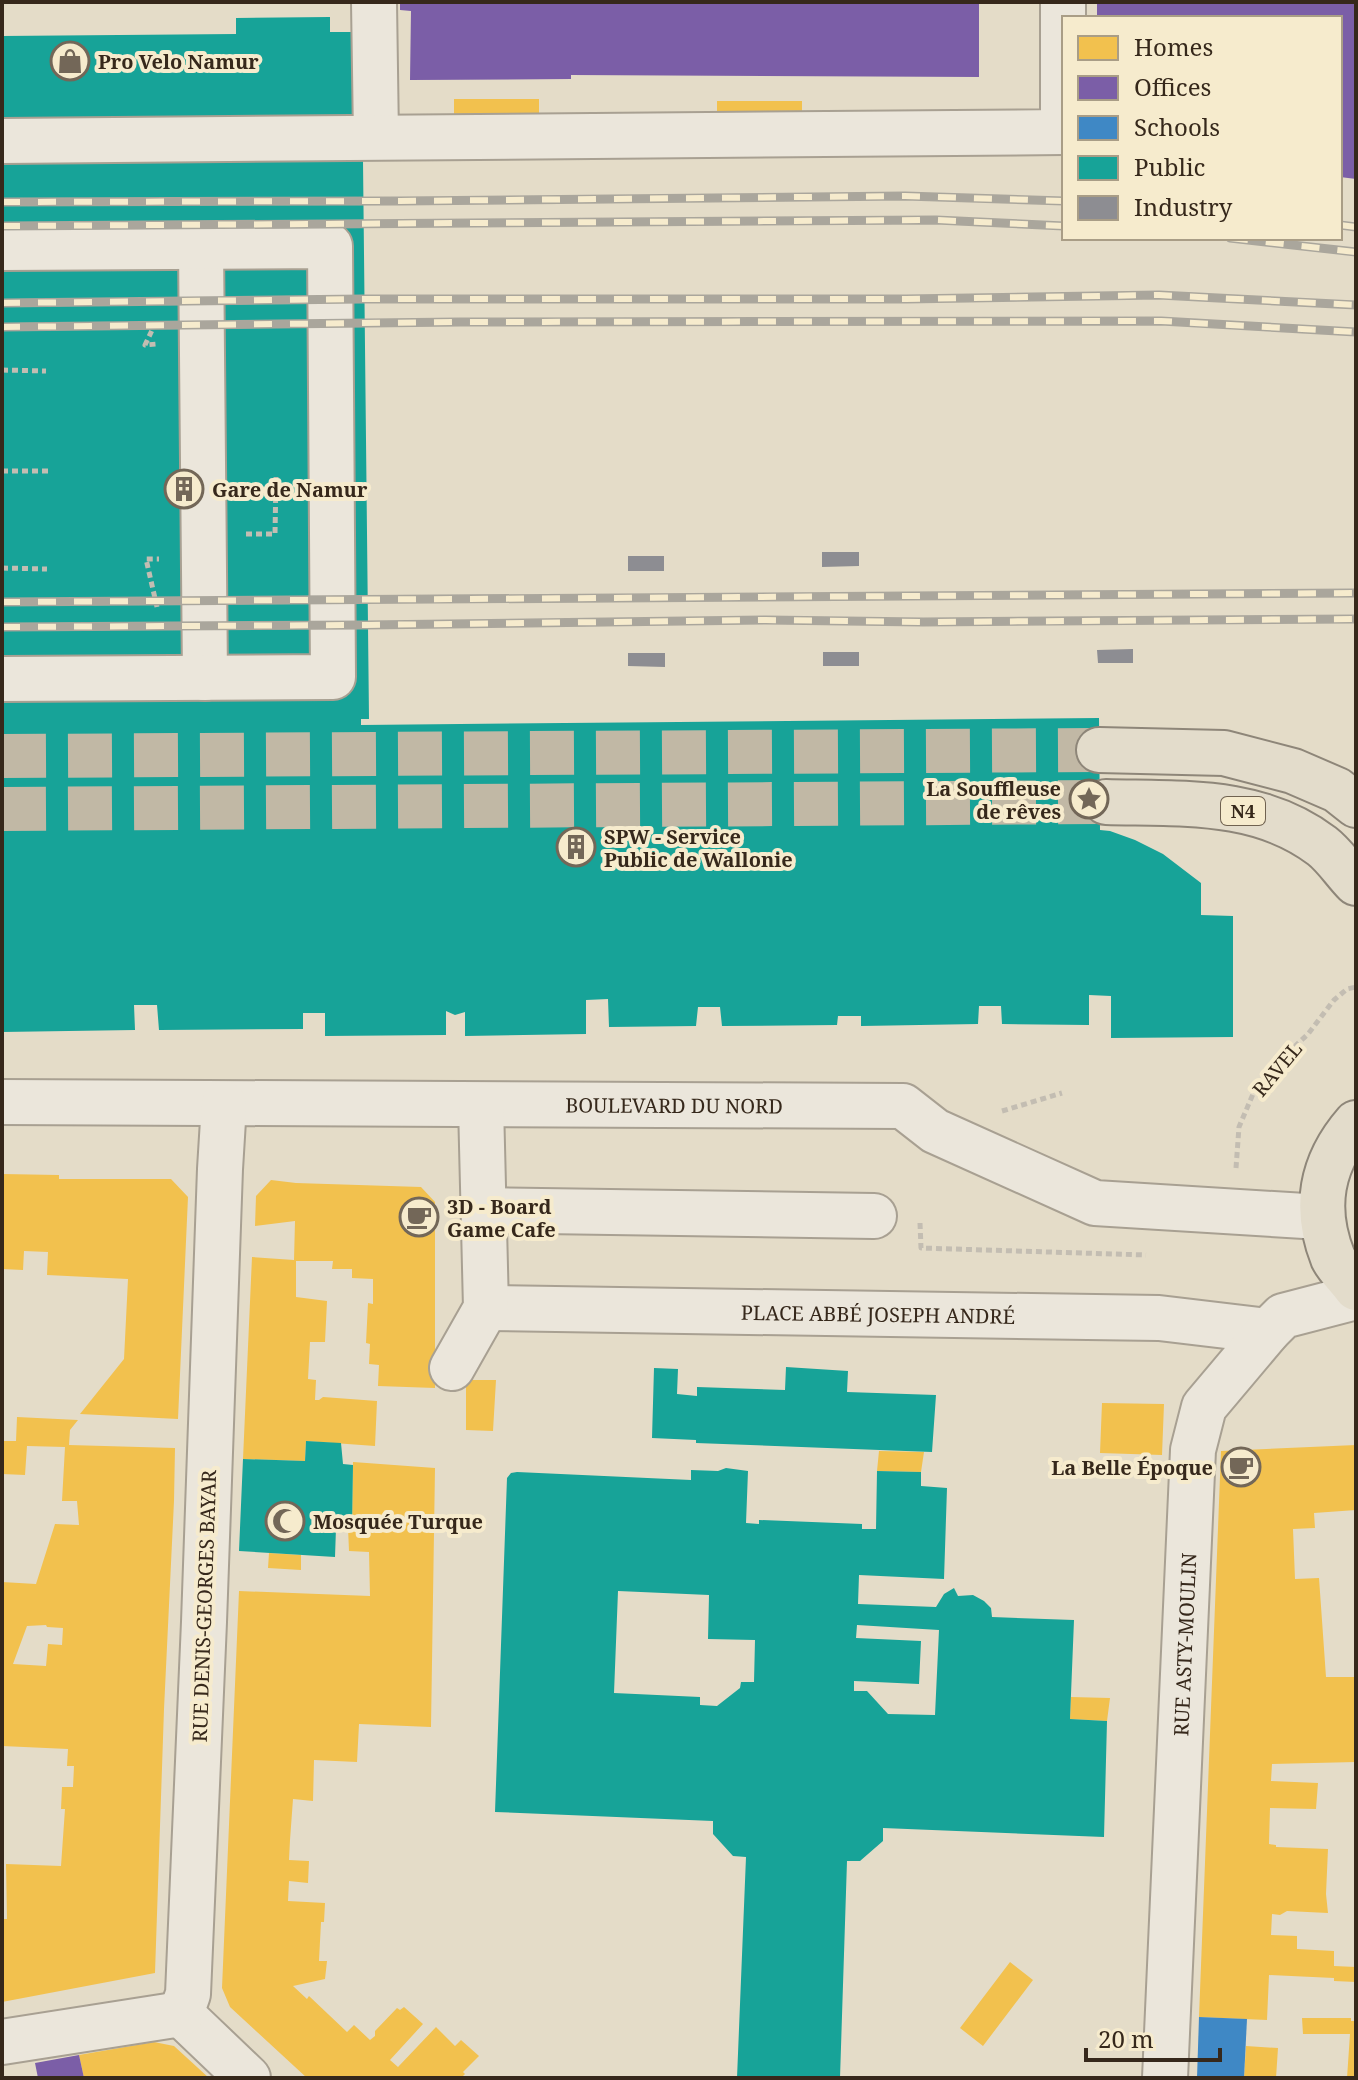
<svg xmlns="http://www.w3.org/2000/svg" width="1358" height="2080" viewBox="0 0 1358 2080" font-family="'Noto Serif',serif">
	<rect width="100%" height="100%" fill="#e4dcc8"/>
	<path fill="#f2c14e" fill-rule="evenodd" d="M 454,99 L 539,99 L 539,118 L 454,118 Z
		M 717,101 L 802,101 L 802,121 L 717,120 Z
		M 2,1174 L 59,1175 L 59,1179 L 171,1179 L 188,1197 L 178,1419 L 80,1414 L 124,1359 L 128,1279 L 47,1275 L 48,1252 L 24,1251 L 23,1270 L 2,1269 Z
		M 271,1180 L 296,1183 L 421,1187 L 435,1202 L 435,1388 L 378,1386 L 379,1365 L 369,1364 L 370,1344 L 366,1343 L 368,1303 L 373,1304 L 373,1279 L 352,1278 L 352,1269 L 332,1269 L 333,1261 L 296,1261 L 296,1297 L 327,1301 L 325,1342 L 310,1342 L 308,1379 L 316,1380 L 315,1400 L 319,1400 L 323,1397 L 377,1401 L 375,1446 L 306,1441 L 305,1461 L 243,1459 L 252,1257 L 294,1260 L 295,1221 L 255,1226 L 256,1196 Z
		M 466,1380 L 496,1380 L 493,1431 L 466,1430 Z
		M 1102,1403 L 1164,1404 L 1162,1455 L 1100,1453 Z
		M 17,1417 L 78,1420 L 70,1430 L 69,1445 L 175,1448 L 174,1501 L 164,1709 L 155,1973 L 2,2002 L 2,1919 L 7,1919 L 6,1864 L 61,1866 L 65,1809 L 61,1809 L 62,1787 L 73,1787 L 74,1766 L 67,1766 L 68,1749 L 2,1746 L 2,1582 L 36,1584 L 55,1524 L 79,1525 L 77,1501 L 62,1501 L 65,1447 L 27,1446 L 25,1475 L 2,1474 L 2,1441 L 16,1441 ZM 46,1625 L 47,1627 L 63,1628 L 62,1645 L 48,1644 L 46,1666 L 13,1664 L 27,1626 Z
		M 1356,1445 L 1356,1510 L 1314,1513 L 1315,1528 L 1293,1529 L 1295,1579 L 1319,1578 L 1326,1677 L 1356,1677 L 1356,1762 L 1272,1764 L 1271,1781 L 1318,1783 L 1316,1809 L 1270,1808 L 1269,1844 L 1276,1845 L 1276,1847 L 1328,1849 L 1326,1894 L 1328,1913 L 1287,1911 L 1280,1915 L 1272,1914 L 1271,1935 L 1297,1936 L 1297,1949 L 1334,1951 L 1334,1966 L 1356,1967 L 1356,1982 L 1334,1981 L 1334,1978 L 1269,1975 L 1267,2020 L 1199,2017 L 1221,1451 Z
		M 879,1451 L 924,1452 L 921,1472 L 877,1471 Z
		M 353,1462 L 435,1468 L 431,1727 L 359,1724 L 357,1762 L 314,1760 L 313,1801 L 293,1799 L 290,1840 L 289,1860 L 309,1861 L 308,1883 L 289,1881 L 288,1901 L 325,1903 L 324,1922 L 321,1922 L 319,1961 L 327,1961 L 325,1979 L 293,1986 L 307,1999 L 309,1996 L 347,2032 L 354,2025 L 370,2040 L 375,2036 L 375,2031 L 397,2008 L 400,2010 L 404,2007 L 423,2024 L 390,2060 L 398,2067 L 436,2027 L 455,2046 L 461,2040 L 479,2056 L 463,2072 L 465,2074 L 461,2078 L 307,2078 L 230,2007 L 222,1988 L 239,1591 L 370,1596 L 369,1552 L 349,1551 L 348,1528 L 352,1528 Z
		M 269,1553 L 301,1555 L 301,1570 L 268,1568 Z
		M 1071,1697 L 1110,1698 L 1107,1721 L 1070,1719 Z
		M 1010,1962 L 1033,1980 L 983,2046 L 960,2028 Z
		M 1302,2018 L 1351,2018 L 1351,2021 L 1356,2021 L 1356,2078 L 1347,2078 L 1350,2034 L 1303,2034 Z
		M 154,2042 L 174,2046 L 209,2078 L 84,2078 L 79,2055 Z
		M 1246,2046 L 1278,2048 L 1276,2078 L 1244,2078 Z"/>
	<path fill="#7b5ea7" d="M 400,2 L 979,2 L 979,77 L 571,75 L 571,79 L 410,80 L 411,11 L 400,10 Z
		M 1097,2 L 1356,2 L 1356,179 L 1340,177 L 1340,18 L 1097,18 Z
		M 79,2055 L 84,2078 L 38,2078 L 35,2063 Z"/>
	<path fill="#3f88c5" d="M 1199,2017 L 1247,2019 L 1244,2078 L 1197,2078 Z"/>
	<path fill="#17a398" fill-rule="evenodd" d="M 330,17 L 330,32 L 356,32 L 357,128 L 2,124 L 2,36 L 236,34 L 236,18 Z
		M 363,161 L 369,719 L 361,719 L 361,725 L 1099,718 L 1100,830 L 1110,831 L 1135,840 L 1163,854 L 1201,883 L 1201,915 L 1233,916 L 1233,1037 L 1111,1038 L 1111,996 L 1089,995 L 1089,1025 L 1002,1024 L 1001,1006 L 979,1006 L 978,1024 L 861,1026 L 861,1016 L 838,1016 L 837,1025 L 722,1026 L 720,1007 L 698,1007 L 696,1026 L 609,1027 L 608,999 L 586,1000 L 586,1034 L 465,1036 L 465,1012 L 455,1015 L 446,1011 L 446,1035 L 325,1036 L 325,1013 L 303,1013 L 303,1029 L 159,1030 L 157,1005 L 134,1005 L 135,1030 L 2,1032 L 2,164 Z
		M 786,1367 L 848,1371 L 847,1392 L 936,1395 L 932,1452 L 696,1443 L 696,1440 L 652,1438 L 654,1368 L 678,1369 L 677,1394 L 697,1396 L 697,1387 L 785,1390 Z
		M 306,1441 L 341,1443 L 343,1464 L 353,1465 L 352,1528 L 336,1528 L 335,1557 L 239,1551 L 243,1459 L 305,1461 Z
		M 726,1468 L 748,1471 L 746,1523 L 759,1524 L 759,1520 L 862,1524 L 862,1529 L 876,1529 L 877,1471 L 921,1472 L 921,1486 L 947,1488 L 944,1579 L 859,1575 L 858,1604 L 936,1607 L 944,1594 L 954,1588 L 958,1596 L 973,1595 L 984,1601 L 991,1608 L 992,1617 L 1074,1620 L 1070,1719 L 1107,1721 L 1104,1837 L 883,1828 L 883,1841 L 860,1861 L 847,1861 L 840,2078 L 737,2078 L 746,1857 L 733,1856 L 713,1834 L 713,1821 L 495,1812 L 507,1478 L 511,1473 L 517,1472 L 691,1480 L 691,1470 L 718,1471 ZM 618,1591 L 709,1595 L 708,1639 L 755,1640 L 754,1682 L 741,1682 L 740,1688 L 717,1706 L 700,1705 L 700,1697 L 614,1693 ZM 857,1625 L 939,1630 L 935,1715 L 888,1714 L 867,1691 L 854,1691 L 854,1681 L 919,1684 L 921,1641 L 856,1638 Z"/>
	<path fill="#8d8d92" d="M 822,552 L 859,552 L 859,566 L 822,567 Z
		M 628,556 L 664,556 L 664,571 L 628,571 Z
		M 1133,649 L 1133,663 L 1098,663 L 1097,650 Z
		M 823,652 L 859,652 L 859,666 L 823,666 Z
		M 628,653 L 665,653 L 665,667 L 628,666 Z"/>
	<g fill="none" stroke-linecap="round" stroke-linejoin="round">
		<path stroke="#c1b8a5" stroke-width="44" stroke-dasharray="44 22" stroke-linecap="butt" d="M 2,756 L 1099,750
			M 2,809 L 1106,802"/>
		<g stroke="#a8a092" stroke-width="48">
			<g id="minor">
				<path d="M 374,2 L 376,137"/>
				<path d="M 2,141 L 1063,132 L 1063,2"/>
				<path d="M 201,246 L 205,678"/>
				<path d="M 2,248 L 330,246 L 333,677 L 2,679"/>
				<path id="s1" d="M 2,1102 L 903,1106 L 935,1131 L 1095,1203 L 1321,1217"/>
				<path d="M 224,1104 L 220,1169 L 204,1622 L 188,1994 L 181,2014 L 248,2078"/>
				<path d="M 483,1210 L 874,1216"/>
				<path id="s2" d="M 486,1308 L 1159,1318 L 1268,1331"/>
				<path d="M 452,1368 L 486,1308 L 481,1105"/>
				<path d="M 2,2042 L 181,2014"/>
				<path id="s3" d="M 1165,2078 L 1193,1450 L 1204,1407 L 1268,1331 L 1283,1316 L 1356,1297"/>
			</g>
		</g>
		<g stroke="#8e8679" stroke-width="48">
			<path id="major" d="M 1099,750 L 1224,753 L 1293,771 L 1337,790 L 1356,805
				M 1106,802 C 1182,804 1259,798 1322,846 C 1335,856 1345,872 1356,883
				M 1356,1123 C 1321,1163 1313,1208 1333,1258 C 1338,1268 1349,1278 1356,1288"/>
		</g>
		<path stroke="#c3bdb2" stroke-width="5" stroke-dasharray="6 4" stroke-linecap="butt" d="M 156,322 L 145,345 L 157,344
			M 2,370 L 46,371
			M 2,471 L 49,471
			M 246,534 L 275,534 L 276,477
			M 2,568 L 47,569
			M 157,607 L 146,559 L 159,559
			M 1002,1111 L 1062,1093
			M 1236,1168 L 1239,1127 L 1253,1094 L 1273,1067 L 1308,1034 L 1334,1000 L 1347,989 L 1356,987
			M 920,1223 L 921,1248 L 1146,1255"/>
		<use href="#minor" stroke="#ebe6db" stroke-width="44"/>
		<use href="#major" stroke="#e3dccb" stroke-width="44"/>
		<g stroke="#aaa69c" stroke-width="9">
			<path id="rail" d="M 2,202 L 400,201 L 905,196 L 1064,201
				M 1340,225 L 1356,227
				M 2,226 L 936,220 L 1064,226
				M 1230,238 L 1356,252
				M 2,303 L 363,299 L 906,299 L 1159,295 L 1356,305
				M 2,327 L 460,322 L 1161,321 L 1356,332
				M 2,602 L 1356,593
				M 2,627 L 366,625 L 766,620 L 923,622 L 1356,619"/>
		</g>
		<use href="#rail" stroke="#f6ebcd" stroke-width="6" stroke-dasharray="18" stroke-linecap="butt"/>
	</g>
	<defs>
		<g id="shop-ring" transform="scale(2)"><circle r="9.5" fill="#f6ebcd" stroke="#736758" stroke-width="1.5"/><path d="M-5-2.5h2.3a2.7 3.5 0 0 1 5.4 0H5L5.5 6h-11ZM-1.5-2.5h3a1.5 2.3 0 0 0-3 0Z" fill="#736758"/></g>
		<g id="building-ring" transform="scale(2)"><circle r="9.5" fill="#f6ebcd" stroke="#736758" stroke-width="1.5"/><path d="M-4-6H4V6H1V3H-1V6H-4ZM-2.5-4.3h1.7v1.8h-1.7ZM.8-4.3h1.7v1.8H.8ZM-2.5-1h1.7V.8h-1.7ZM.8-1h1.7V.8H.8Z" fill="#736758"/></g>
		<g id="sight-ring" transform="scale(2)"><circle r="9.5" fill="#f6ebcd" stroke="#736758" stroke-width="1.5"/><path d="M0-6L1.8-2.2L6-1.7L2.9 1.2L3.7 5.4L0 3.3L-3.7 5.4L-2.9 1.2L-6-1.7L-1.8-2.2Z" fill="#736758"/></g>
		<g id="cafe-ring" transform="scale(2)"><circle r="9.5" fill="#f6ebcd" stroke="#736758" stroke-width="1.5"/><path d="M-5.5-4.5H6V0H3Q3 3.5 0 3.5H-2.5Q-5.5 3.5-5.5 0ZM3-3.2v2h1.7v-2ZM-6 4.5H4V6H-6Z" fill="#736758"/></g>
		<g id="mosque-ring" transform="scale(2)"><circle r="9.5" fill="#f6ebcd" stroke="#736758" stroke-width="1.5"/><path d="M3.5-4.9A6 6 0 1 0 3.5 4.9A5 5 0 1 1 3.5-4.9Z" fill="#736758"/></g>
	</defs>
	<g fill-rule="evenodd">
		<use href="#shop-ring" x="70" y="61"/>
		<use href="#building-ring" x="184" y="489"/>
		<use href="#sight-ring" x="1089" y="799"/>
		<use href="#building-ring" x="576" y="847"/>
		<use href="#cafe-ring" x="419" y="1217"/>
		<use href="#cafe-ring" x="1241" y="1467"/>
		<use href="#mosque-ring" x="285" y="1521"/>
	</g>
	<g text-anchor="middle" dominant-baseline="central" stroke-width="8" stroke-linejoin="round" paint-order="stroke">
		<rect fill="#f6ebcd" stroke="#706250" stroke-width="2" x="1221" y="797" width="44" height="28" rx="6"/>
		<g font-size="18" font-weight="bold" fill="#36281b">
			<text x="1243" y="811">N4</text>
		</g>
		<g font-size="20" font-weight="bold" fill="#36281b" stroke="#f6ebcd" text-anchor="start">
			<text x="98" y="61">Pro Velo Namur</text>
			<text x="212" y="489">Gare de Namur</text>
			<text x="1061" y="788" text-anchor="end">La Souffleuse<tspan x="1061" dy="23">de rêves</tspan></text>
			<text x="604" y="836">SPW - Service<tspan x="604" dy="23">Public de Wallonie</tspan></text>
			<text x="447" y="1206">3D - Board<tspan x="447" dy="23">Game Cafe</tspan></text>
			<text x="1213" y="1467" text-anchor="end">La Belle Époque</text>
			<text x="313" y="1521">Mosquée Turque</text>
		</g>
		<g font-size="20" fill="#36281b" stroke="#f6ebcd">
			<text transform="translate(1277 1069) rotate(-50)">RAVEL</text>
			<text stroke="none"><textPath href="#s1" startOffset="672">BOULEVARD DU NORD</textPath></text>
			<text stroke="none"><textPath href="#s2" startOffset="392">PLACE ABBÉ JOSEPH ANDRÉ</textPath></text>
			<text transform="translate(204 1606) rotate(-88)">RUE DENIS-GEORGES BAYAR</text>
			<text stroke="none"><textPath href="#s3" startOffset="434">RUE ASTY-MOULIN</textPath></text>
		</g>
	</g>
	<rect width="1358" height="2080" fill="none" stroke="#36281b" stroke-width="8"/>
	<rect x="1062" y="16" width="280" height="224" fill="#f6ebcd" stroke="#a99d86" stroke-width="2"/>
	<rect x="1078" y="36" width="40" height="24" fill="#f2c14e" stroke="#a99d86" stroke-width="2"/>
	<text x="1134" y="56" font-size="24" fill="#36281b">Homes</text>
	<rect x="1078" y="76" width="40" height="24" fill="#7b5ea7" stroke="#a99d86" stroke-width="2"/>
	<text x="1134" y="96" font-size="24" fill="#36281b">Offices</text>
	<rect x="1078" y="116" width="40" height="24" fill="#3f88c5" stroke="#a99d86" stroke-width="2"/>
	<text x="1134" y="136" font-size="24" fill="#36281b">Schools</text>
	<rect x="1078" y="156" width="40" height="24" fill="#17a398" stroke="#a99d86" stroke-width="2"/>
	<text x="1134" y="176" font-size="24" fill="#36281b">Public</text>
	<rect x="1078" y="196" width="40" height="24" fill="#8d8d92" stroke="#a99d86" stroke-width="2"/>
	<text x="1134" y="216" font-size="24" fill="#36281b">Industry</text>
	<path d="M1086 2048v12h134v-12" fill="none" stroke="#36281b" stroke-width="4"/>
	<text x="1098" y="2048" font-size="24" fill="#36281b" stroke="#f6ebcd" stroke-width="6" paint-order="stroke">20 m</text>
</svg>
